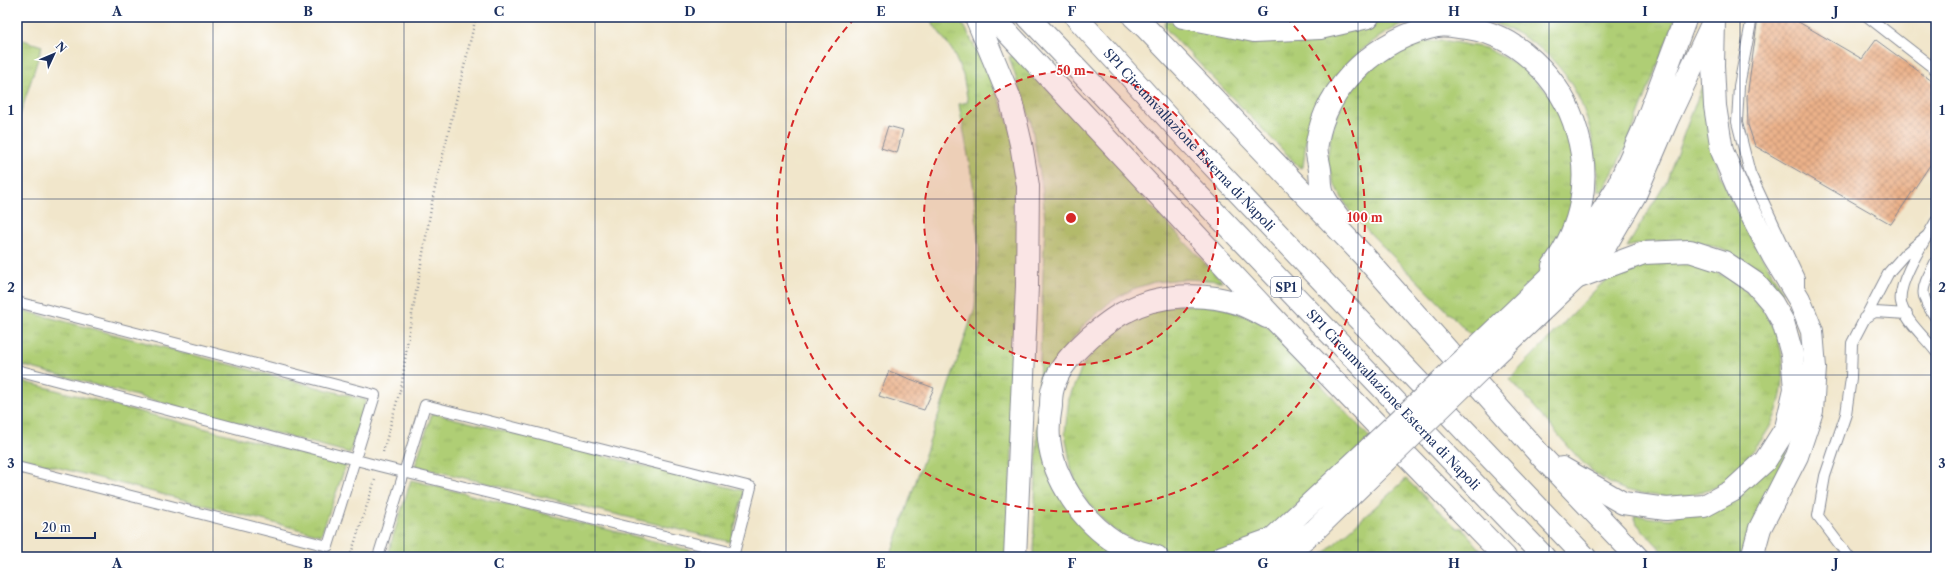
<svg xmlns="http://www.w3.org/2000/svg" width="1953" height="574" viewBox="0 0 1953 574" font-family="'Libre Caslon Text',serif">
	<defs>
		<pattern id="grass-tufts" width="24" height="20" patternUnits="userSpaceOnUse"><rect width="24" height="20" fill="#afce75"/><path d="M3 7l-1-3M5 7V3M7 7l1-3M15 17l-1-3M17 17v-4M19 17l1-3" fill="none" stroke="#96b168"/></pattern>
		<pattern id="building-cross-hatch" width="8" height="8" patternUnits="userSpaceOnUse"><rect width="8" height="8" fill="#ebb189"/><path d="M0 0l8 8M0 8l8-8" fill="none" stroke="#be9073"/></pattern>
	</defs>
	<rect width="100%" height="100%" fill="#fff"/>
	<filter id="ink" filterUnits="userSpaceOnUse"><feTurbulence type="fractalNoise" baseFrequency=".025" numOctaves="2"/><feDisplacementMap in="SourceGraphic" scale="8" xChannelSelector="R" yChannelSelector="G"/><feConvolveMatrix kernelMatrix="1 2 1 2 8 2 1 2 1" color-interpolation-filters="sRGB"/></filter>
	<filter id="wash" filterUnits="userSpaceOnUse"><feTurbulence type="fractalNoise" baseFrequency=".012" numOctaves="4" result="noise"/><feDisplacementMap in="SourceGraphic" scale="16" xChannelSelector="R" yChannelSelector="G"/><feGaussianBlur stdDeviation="0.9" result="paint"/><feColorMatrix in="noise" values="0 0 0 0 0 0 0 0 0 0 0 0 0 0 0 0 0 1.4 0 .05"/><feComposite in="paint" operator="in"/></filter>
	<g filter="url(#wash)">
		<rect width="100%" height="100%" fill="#f1e6cb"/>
		<path fill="url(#grass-tufts)" stroke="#657e6a" d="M 928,17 L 957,17 L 966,29 L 997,93 L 1014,138 L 1021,215 L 1008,557 L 890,557 L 975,308 L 979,251 L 973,184 L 959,104 L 968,102 L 963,75 L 952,50 Z
			M 1401,17 L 1435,17 C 1378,21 1325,77 1308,130 C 1305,141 1305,155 1303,167 L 1300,168 L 1165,28 L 1164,23 L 1166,21 L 1333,32 Z
			M 1475,17 L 1676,17 L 1626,147 L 1603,191 L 1598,191 C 1596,105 1563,40 1475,17 Z
			M 17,38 L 42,46 L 17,125 Z
			M 1429,41 L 1448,41 L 1485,48 L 1519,65 L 1547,91 L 1574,143 L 1571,222 L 1541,273 L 1475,339 L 1352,215 L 1334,184 L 1327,160 L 1331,134 L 1342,102 L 1359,78 L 1381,59 L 1411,44 Z
			M 1016,55 L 1113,159 L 1147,202 L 1222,281 L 1184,279 L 1154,282 L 1133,289 L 1109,303 L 1083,326 L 1063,351 L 1044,445 L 1115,554 L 1120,557 L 1033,557 L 1045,220 L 1042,185 L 1031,122 L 1009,57 Z
			M 1702,86 L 1705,93 L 1708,128 L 1720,175 L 1743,224 L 1783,292 L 1779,293 C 1735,244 1691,230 1627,247 L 1665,184 Z
			M 1681,261 C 1753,273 1801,337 1777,410 C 1772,426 1762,440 1751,453 C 1744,463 1736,473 1726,480 C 1706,497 1670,499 1645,494 C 1633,492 1619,489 1608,482 C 1588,471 1574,453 1560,437 C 1543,417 1527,398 1510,379 L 1599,286 L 1613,276 L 1646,263 Z
			M 1175,305 L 1217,306 L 1254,319 L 1270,329 L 1370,438 L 1260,539 L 1228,553 L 1207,557 L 1175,557 L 1157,553 L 1110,528 L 1086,500 L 1077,485 L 1071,468 L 1065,433 L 1069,398 L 1083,365 L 1106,337 L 1140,315 Z
			M 17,309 L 366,400 L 350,453 L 17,364 Z
			M 17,380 L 346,465 L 321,535 L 17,457 Z
			M 432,413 L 744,491 L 731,542 L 415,466 Z
			M 1784,451 L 1787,453 L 1743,557 L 1668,557 L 1637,524 L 1634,515 L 1653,518 L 1671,519 Z
			M 1406,479 L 1457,528 L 1462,528 L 1487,557 L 1320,557 Z
			M 411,480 L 717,557 L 406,557 L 388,552 Z"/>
		<g id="blocks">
			<path fill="url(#building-cross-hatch)" d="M 1758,17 L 1790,17 L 1862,59 L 1876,40 L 1936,84 L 1936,156 L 1891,224 L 1755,146 L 1748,125 L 1747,97 Z
				M 888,126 L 903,130 L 897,153 L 881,148 Z
				M 889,371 L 934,388 L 924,410 L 879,396 Z"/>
		</g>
	</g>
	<g filter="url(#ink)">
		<use href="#blocks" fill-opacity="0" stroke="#868a94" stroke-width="1"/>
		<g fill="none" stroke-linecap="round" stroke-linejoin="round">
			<g stroke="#868a94" stroke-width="12">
				<path id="service" d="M 1752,17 L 1739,86 L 1737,122 L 1750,173 L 1799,278 L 1799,289
					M 1868,17 L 1936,70
					M 1936,221 C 1926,239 1897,282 1901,302 C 1904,320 1925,337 1936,352
					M 1936,261 C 1923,287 1916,292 1936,318
					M 17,302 L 375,395 L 328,546 L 17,467
					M 1864,318 L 1875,312 L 1907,314
					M 17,370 L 379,466 L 734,553
					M 378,557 L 425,405 L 751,487 L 733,557
					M 1849,557 L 1818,516 L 1825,476 L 1846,414 L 1851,378 L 1852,343 L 1889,272 L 1905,254 L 1928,235"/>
			</g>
			<g stroke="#868a94" stroke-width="24">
				<g id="trunk">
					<path d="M 976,17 L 1011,101 L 1021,144 L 1028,186 L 1027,286 L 1015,557"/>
					<path d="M 993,17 L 1277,322 L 1505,557"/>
					<path id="s1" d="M 1028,17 L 1544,557"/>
					<path id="s2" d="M 1076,17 L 1178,129 L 1585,557"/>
					<path d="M 1134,17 L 1146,28 L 1364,256 L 1541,456 L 1637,557"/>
					<path d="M 1183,17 L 1254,31 L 1320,28 L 1368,17"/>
					<path d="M 1714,20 L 1713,65 L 1715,106 L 1722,151 L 1739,191 L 1773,256 L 1799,299 L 1812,331 L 1815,368 L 1812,411 L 1797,456 L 1760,528 L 1752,557"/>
					<path d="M 1338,217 C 1333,210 1326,202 1323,194 C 1320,187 1321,177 1320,170 C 1319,162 1315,151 1317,143 C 1326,84 1380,38 1437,26 C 1444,25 1452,26 1458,27 C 1515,30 1562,79 1577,132 C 1591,179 1582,227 1553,266"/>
					<path d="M 1562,468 L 1623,503 L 1666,509 L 1704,506 L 1732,491 L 1765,461 L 1786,428 L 1795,389 L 1792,354 L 1783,322 L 1772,303 L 1755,283 L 1724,262 L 1690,251 L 1644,253 L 1576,278"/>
					<path d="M 1157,557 C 1144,553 1129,550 1117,543 C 1083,522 1053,480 1049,439 C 1048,429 1049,417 1051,406 C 1051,400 1051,394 1053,388 C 1058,367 1075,351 1090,337 C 1101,328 1113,317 1127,311 C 1158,294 1203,292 1237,303 C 1247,306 1257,312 1267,317"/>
					<path d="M 1222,557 L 1272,539"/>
				</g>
			</g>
			<g stroke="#868a94" stroke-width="24">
				<path id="motorway" d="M 1476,348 L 1562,266 L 1583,242 L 1617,188 L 1644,128 L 1686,17
					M 1490,360 L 1576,278 L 1607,243 L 1635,195 L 1667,120 L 1714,20
					M 1253,557 L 1370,448
					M 1282,557 L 1316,529 L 1385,462"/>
			</g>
			<path stroke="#868a94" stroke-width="2.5" stroke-dasharray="1 3" stroke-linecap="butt" d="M 383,452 L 402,383 L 408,337 L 434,192 L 476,17
				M 350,557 L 375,480"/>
			<use href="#service" stroke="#fff" stroke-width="10"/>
			<use href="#trunk" stroke="#fff" stroke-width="22"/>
			<use href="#motorway" stroke="#fff" stroke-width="22"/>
			<g stroke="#868a94" stroke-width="24" stroke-linecap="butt">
				<path id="motorway-bridge" d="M 1370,448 L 1476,348
					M 1385,462 L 1490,360"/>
			</g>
			<use href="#motorway-bridge" stroke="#fff" stroke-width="22"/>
		</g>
	</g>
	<path fill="none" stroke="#1b2f5e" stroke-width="1" stroke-opacity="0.55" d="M 213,17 L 213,557M 404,17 L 404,557M 595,17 L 595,557M 786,17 L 786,557M 976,17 L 976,557M 1167,17 L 1167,557M 1358,17 L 1358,557M 1549,17 L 1549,557M 1740,17 L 1740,557M 17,199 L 1936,199M 17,375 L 1936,375"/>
	<circle cx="1071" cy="218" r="147" fill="#d62828" fill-opacity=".12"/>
	<g fill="none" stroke="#d62828" stroke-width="2" stroke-dasharray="7 5">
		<circle cx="1071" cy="218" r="147"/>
		<path d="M1286 17A294 294 0 1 1 856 17"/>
	</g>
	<g text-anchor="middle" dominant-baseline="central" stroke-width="3.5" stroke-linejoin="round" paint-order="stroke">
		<rect fill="#fff" stroke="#5f6d8e" stroke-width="1" x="1271" y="277" width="30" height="20" rx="3"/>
		<g font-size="12" font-weight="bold" fill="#1b2f5e">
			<text x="1286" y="287">SP1</text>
		</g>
		<g font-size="13" fill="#1b2f5e" stroke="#fff">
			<text stroke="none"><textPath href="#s2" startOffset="167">SP1 Circumvallazione Esterna di Napoli</textPath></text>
			<text stroke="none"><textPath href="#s1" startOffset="529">SP1 Circumvallazione Esterna di Napoli</textPath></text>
		</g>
	</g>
	<circle cx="1071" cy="218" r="6" fill="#d62828" stroke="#fff" stroke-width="2"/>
	<g font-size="12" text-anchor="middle" font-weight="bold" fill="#d62828" stroke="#fff" stroke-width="3.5" stroke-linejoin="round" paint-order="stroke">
		<text x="1071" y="75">50 m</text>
		<text x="1365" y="222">100 m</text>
	</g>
	<rect width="1953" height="574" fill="none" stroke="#fff" stroke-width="44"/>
	<g transform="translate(54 54) rotate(46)" stroke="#ffffff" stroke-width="3" paint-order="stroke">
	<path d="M0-3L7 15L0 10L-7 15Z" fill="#1b2f5e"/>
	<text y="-6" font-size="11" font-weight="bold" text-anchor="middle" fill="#1b2f5e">N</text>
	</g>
	<path d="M36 532v6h59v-6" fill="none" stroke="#1b2f5e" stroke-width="2"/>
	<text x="42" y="532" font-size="12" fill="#1b2f5e" stroke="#ffffff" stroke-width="3" paint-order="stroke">20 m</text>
	<rect x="22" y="22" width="1909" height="530" fill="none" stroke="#1b2f5e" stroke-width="1.5"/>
	<g font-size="13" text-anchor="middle" font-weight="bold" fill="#1b2f5e">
		<text x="117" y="16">A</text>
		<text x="308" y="16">B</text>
		<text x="499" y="16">C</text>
		<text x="690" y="16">D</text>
		<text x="881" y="16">E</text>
		<text x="1072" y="16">F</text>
		<text x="1263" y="16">G</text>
		<text x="1454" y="16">H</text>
		<text x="1645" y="16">I</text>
		<text x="1836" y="16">J</text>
		<text x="11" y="115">1</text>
		<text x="1942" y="115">1</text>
		<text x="11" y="292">2</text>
		<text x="1942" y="292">2</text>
		<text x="11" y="468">3</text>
		<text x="1942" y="468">3</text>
		<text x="117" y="568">A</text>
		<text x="308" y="568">B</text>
		<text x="499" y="568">C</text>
		<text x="690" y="568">D</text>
		<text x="881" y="568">E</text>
		<text x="1072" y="568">F</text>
		<text x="1263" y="568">G</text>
		<text x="1454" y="568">H</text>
		<text x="1645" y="568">I</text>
		<text x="1836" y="568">J</text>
	</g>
</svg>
